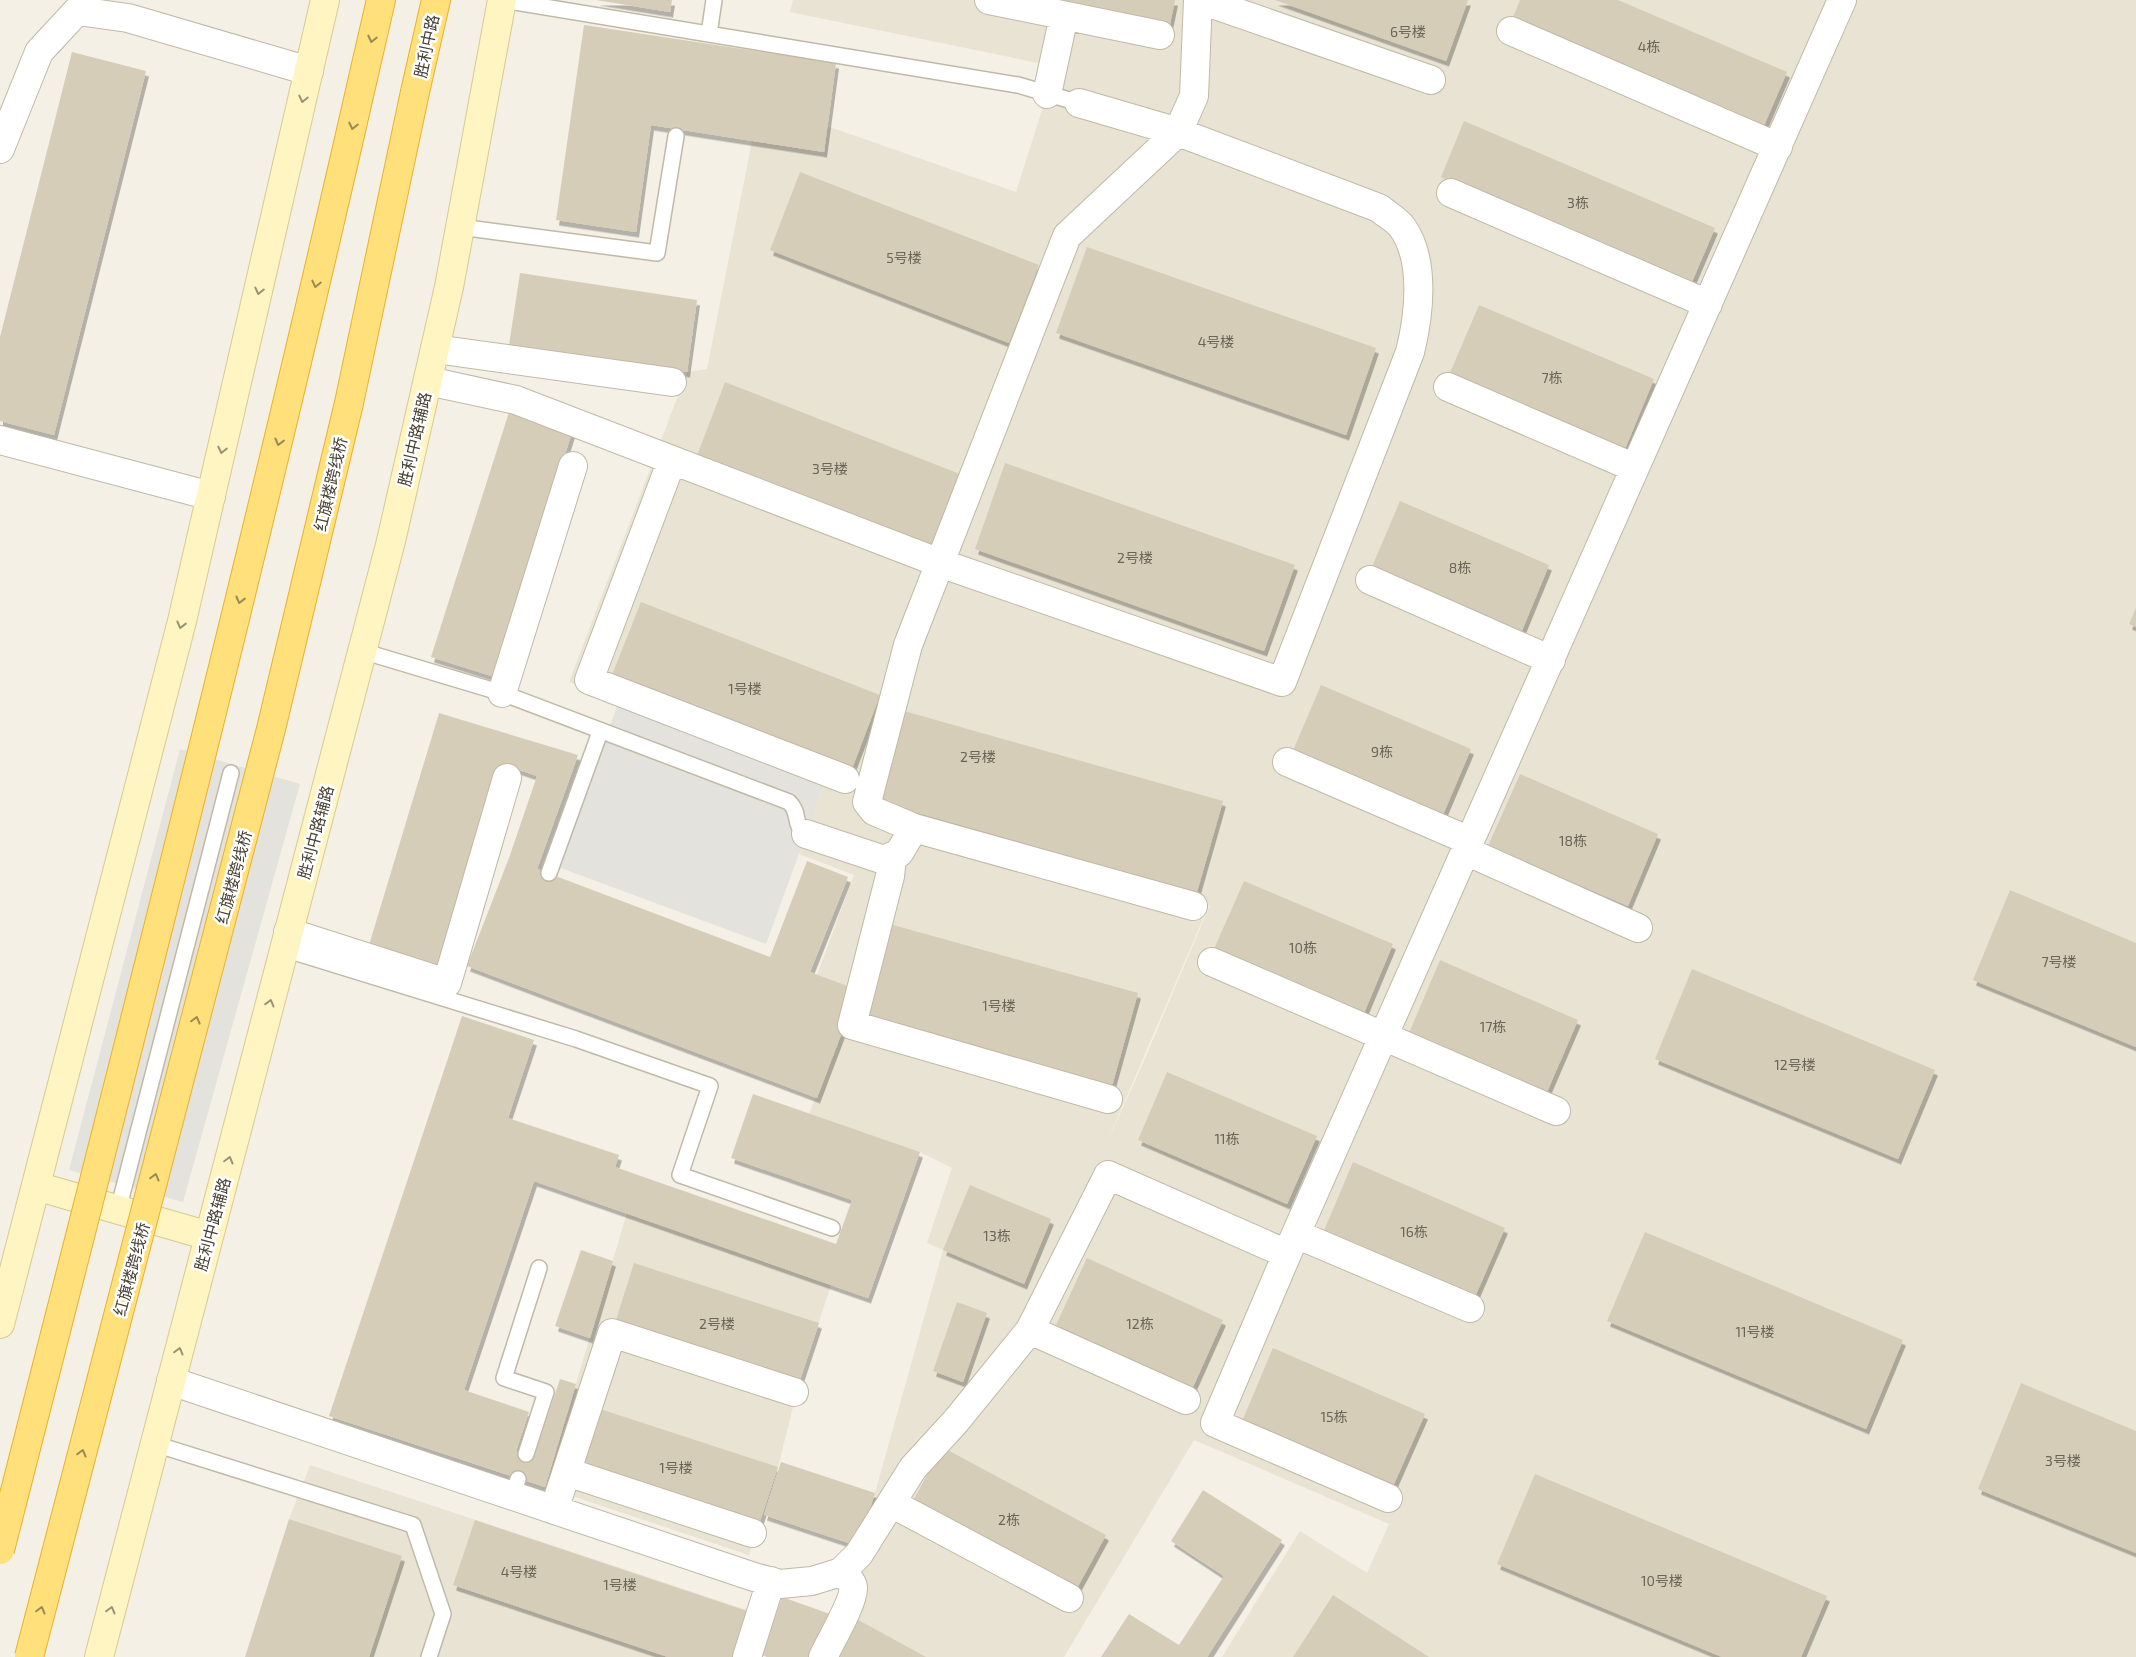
<svg xmlns="http://www.w3.org/2000/svg" width="2136" height="1657" viewBox="0 0 2136 1657" font-family="'Exo 2','Noto Sans SC',sans-serif">
	<defs>
		<filter id="shadow"><feDropShadow dx="3" dy="5.5" stdDeviation="0" flood-color="#0004"/></filter>
	</defs>
	<rect width="100%" height="100%" fill="#f4f0e5"/>
	<path fill="#e8e3d2" fill-rule="evenodd" d="M 793,0 L 2136,0 L 2136,1657 L 1222,1657 L 1300,1531 L 1367,1573 L 1389,1524 L 1194,1440 L 1064,1657 L 814,1657 L 858,1546 L 875,1493 L 943,1250 L 927,1243 L 952,1168 L 920,1152 L 809,1114 L 858,991 L 817,975 L 854,875 L 799,854 L 827,777 L 569,682 L 687,372 L 707,369 L 752,141 L 823,152 L 827,126 L 1016,192 L 1047,94 L 1053,66 L 790,12 ZM 1210,905 L 1143,1063 L 1105,1147 L 1209,905 Z
		M 627,1213 L 831,1285 L 799,1383 L 778,1467 L 749,1555 L 545,1487 Z
		M 310,1465 L 753,1612 L 737,1657 L 369,1657 L 401,1556 L 289,1519 Z"/>
	<path fill="#e4e2dd" d="M 619,701 L 827,777 L 766,944 L 558,867 Z
		M 180,749 L 300,784 L 183,1202 L 69,1170 Z"/>
	<path fill="#d6cdb9" filter="url(#shadow)" d="M 596,0 L 672,0 L 670,12 Z
		M 1060,0 L 1175,0 L 1170,24 Z
		M 1275,0 L 1468,0 L 1446,61 Z
		M 1520,0 L 1618,0 L 1787,72 L 1763,128 L 1512,20 Z
		M 584,25 L 836,63 L 824,152 L 651,125 L 636,232 L 556,220 Z
		M 72,52 L 146,71 L 54,435 L 0,421 L 0,337 Z
		M 1464,121 L 1715,228 L 1691,284 L 1441,177 Z
		M 800,172 L 1039,265 L 1009,343 L 770,250 Z
		M 1087,247 L 1376,348 L 1346,435 L 1056,333 Z
		M 520,273 L 697,300 L 687,372 L 509,345 Z
		M 1479,305 L 1654,379 L 1625,449 L 1449,375 Z
		M 725,382 L 965,476 L 935,554 L 695,461 Z
		M 510,409 L 573,429 L 495,677 L 431,657 Z
		M 1005,463 L 1295,565 L 1264,651 L 975,549 Z
		M 1400,501 L 1549,565 L 1521,633 L 1371,569 Z
		M 641,602 L 880,695 L 850,774 L 610,680 Z
		M 2136,608 L 2136,627 L 2129,624 Z
		M 1321,685 L 1471,749 L 1442,817 L 1292,753 Z
		M 904,711 L 1223,801 L 1197,892 L 879,802 Z
		M 439,713 L 578,755 L 537,869 L 770,957 L 807,861 L 848,877 L 810,972 L 858,990 L 817,1098 L 467,966 L 509,858 L 537,776 L 502,764 L 441,966 L 369,945 Z
		M 1520,774 L 1658,834 L 1628,906 L 1488,846 Z
		M 1244,881 L 1393,944 L 1364,1013 L 1214,949 Z
		M 2010,890 L 2136,943 L 2136,1047 L 1973,980 Z
		M 886,923 L 1138,993 L 1112,1086 L 860,1016 Z
		M 1440,960 L 1578,1020 L 1547,1092 L 1409,1033 Z
		M 1692,969 L 1935,1070 L 1898,1159 L 1655,1059 Z
		M 462,1016 L 534,1040 L 508,1118 L 619,1155 L 615,1167 L 836,1244 L 852,1200 L 731,1158 L 753,1094 L 920,1152 L 868,1298 L 534,1181 L 464,1390 L 529,1412 L 516,1451 L 534,1457 L 560,1379 L 576,1384 L 545,1487 L 329,1416 Z
		M 1167,1072 L 1317,1136 L 1287,1204 L 1138,1140 Z
		M 1353,1162 L 1505,1228 L 1474,1299 L 1323,1233 Z
		M 970,1185 L 1051,1219 L 1024,1284 L 943,1250 Z
		M 1645,1232 L 1903,1340 L 1866,1429 L 1607,1321 Z
		M 581,1250 L 613,1261 L 590,1338 L 555,1326 Z
		M 1087,1258 L 1223,1320 L 1193,1387 L 1056,1325 Z
		M 634,1263 L 819,1323 L 799,1383 L 615,1323 Z
		M 957,1302 L 987,1313 L 963,1382 L 933,1371 Z
		M 1273,1348 L 1425,1414 L 1394,1484 L 1243,1419 Z
		M 2021,1383 L 2136,1431 L 2136,1553 L 1978,1489 Z
		M 594,1407 L 778,1467 L 758,1527 L 574,1467 Z
		M 942,1447 L 1106,1535 L 1076,1590 L 912,1503 Z
		M 781,1462 L 875,1493 L 858,1546 L 764,1515 Z
		M 1535,1474 L 1827,1596 L 1801,1657 L 1722,1657 L 1497,1564 Z
		M 1203,1490 L 1282,1540 L 1207,1657 L 1101,1657 L 1129,1614 L 1179,1645 L 1224,1576 L 1171,1541 Z
		M 289,1519 L 402,1556 L 369,1657 L 245,1657 Z
		M 475,1520 L 747,1611 L 732,1657 L 668,1657 L 453,1585 Z
		M 1333,1595 L 1429,1657 L 1293,1657 Z
		M 782,1597 L 830,1614 L 814,1657 L 767,1657 L 762,1655 Z
		M 851,1616 L 926,1657 L 829,1657 Z"/>
	<g fill="none" stroke-linecap="round" stroke-linejoin="round">
		<g stroke="#c0b9a7" stroke-width="18">
			<path id="service" d="M 502,0 L 1018,85 L 1079,103
				M 709,34 L 714,0
				M 460,227 L 657,253 L 676,136
				M 362,651 L 502,693 L 789,802 C 801,813 792,824 806,834
				M 549,873 L 600,732
				M 284,949 L 576,1039 L 710,1086 L 680,1175 L 832,1228
				M 118,1210 L 231,773
				M 155,1444 L 413,1525 L 443,1614 L 429,1657
				M 526,1454 L 546,1392 L 504,1378 L 539,1268
				M 513,1496 L 518,1479"/>
		</g>
		<g stroke="#c0b9a7" stroke-width="30">
			<path id="minor" d="M 989,0 L 1160,35
				M 1201,0 L 1431,80
				M 1511,31 L 1778,147
				M 1047,94 L 1064,16
				M 0,149 L 39,52 L 77,11 L 128,18 L 309,71
				M 1451,193 L 1708,304
				M 435,349 L 672,382
				M 428,381 L 516,400 L 672,460
				M 1448,387 L 1635,468
				M 0,440 L 211,496
				M 1370,580 L 1551,660
				M 502,693 L 573,466
				M 1287,762 L 1470,841
				M 845,779 L 589,680 L 672,460 L 940,563 L 1282,682 L 1410,352 C 1419,316 1426,260 1402,227 C 1397,220 1386,214 1379,208 L 1178,132 L 1079,103
				M 914,828 L 874,811 L 867,802 L 908,645 L 1067,236 L 1178,132 L 1194,96 L 1198,0
				M 806,834 L 884,860 L 899,853 L 914,828 L 1193,906
				M 1466,851 L 1638,928
				M 892,858 L 890,876 L 852,1025 L 1108,1099
				M 288,932 L 447,983 L 507,778
				M 1212,962 L 1556,1111
				M 1296,1234 L 1470,1308
				M 1287,1254 L 1215,1423 L 1388,1498
				M 1030,1330 L 1186,1400
				M 171,1381 L 754,1577 L 780,1584 L 812,1581 L 841,1572 L 859,1554 L 913,1468 L 956,1421 L 1030,1330 L 1108,1175 L 1287,1254 L 1842,0
				M 567,1472 L 752,1533
				M 891,1503 L 1069,1598
				M 554,1510 L 612,1333 L 794,1392
				M 747,1657 L 771,1581
				M 823,1657 C 829,1644 855,1600 853,1587 C 852,1581 846,1576 841,1572"/>
		</g>
		<g stroke="#d7ca91" stroke-width="30">
			<path id="secondary" d="M 36,1186 L 209,1236
				M 0,1324 L 182,621 L 325,0
				M 99,1657 L 391,541 L 449,287 L 502,0"/>
		</g>
		<g stroke="#e9b12a" stroke-width="30">
			<path id="trunk" d="M 363,78 L 381,0
				M 415,92 L 436,0"/>
		</g>
		<use href="#service" stroke="#fff" stroke-width="15"/>
		<use href="#minor" stroke="#fff" stroke-width="28"/>
		<use href="#secondary" stroke="#fff5c3" stroke-width="28"/>
		<use href="#trunk" stroke="#ffe07b" stroke-width="28"/>
		<g stroke="#e9b12a" stroke-width="30" stroke-linecap="butt">
			<path id="trunk-bridge" d="M 0,1550 C 125,1060 251,571 363,78
				M 29,1657 L 271,729 L 349,403 L 415,92"/>
		</g>
		<use href="#trunk-bridge" stroke="#ffe07b" stroke-width="28"/>
	</g>
	<defs><path id="oneway-chevron" d="M-2-3.5L2.5 0L-2 3.5" fill="none" stroke-width="1.6" stroke-linecap="round" stroke-linejoin="round" transform="scale(1.25)"/></defs>
	<g stroke="#998954">
		<use href="#oneway-chevron" transform="translate(372 39) rotate(103)"/>
		<use href="#oneway-chevron" transform="translate(353 126) rotate(103)"/>
		<use href="#oneway-chevron" transform="translate(316 284) rotate(103)"/>
		<use href="#oneway-chevron" transform="translate(279 442) rotate(104)"/>
		<use href="#oneway-chevron" transform="translate(240 600) rotate(104)"/>
		<use href="#oneway-chevron" transform="translate(196 1020) rotate(-75)"/>
		<use href="#oneway-chevron" transform="translate(155 1177) rotate(-75)"/>
		<use href="#oneway-chevron" transform="translate(82 1453) rotate(-75)"/>
		<use href="#oneway-chevron" transform="translate(41 1610) rotate(-75)"/>
	</g>
	<g stroke="#999274">
		<use href="#oneway-chevron" transform="translate(303 99) rotate(103)"/>
		<use href="#oneway-chevron" transform="translate(259 291) rotate(103)"/>
		<use href="#oneway-chevron" transform="translate(222 450) rotate(103)"/>
		<use href="#oneway-chevron" transform="translate(181 625) rotate(104)"/>
		<use href="#oneway-chevron" transform="translate(270 1003) rotate(-75)"/>
		<use href="#oneway-chevron" transform="translate(229 1160) rotate(-75)"/>
		<use href="#oneway-chevron" transform="translate(179 1351) rotate(-75)"/>
		<use href="#oneway-chevron" transform="translate(111 1610) rotate(-75)"/>
	</g>
	<g text-anchor="middle" dominant-baseline="central" stroke-width="5" stroke-linejoin="round" paint-order="stroke">
		<g font-size="14" fill="#6a6455">
			<text x="1408" y="31">6号楼</text>
			<text x="1649" y="46">4栋</text>
			<text x="1578" y="202">3栋</text>
			<text x="904" y="257">5号楼</text>
			<text x="1216" y="341">4号楼</text>
			<text x="1552" y="377">7栋</text>
			<text x="830" y="468">3号楼</text>
			<text x="1135" y="557">2号楼</text>
			<text x="1460" y="567">8栋</text>
			<text x="745" y="688">1号楼</text>
			<text x="1382" y="751">9栋</text>
			<text x="978" y="756">2号楼</text>
			<text x="1573" y="840">18栋</text>
			<text x="1303" y="947">10栋</text>
			<text x="2059" y="961">7号楼</text>
			<text x="999" y="1005">1号楼</text>
			<text x="1493" y="1026">17栋</text>
			<text x="1795" y="1064">12号楼</text>
			<text x="1227" y="1138">11栋</text>
			<text x="1414" y="1231">16栋</text>
			<text x="997" y="1235">13栋</text>
			<text x="717" y="1323">2号楼</text>
			<text x="1140" y="1323">12栋</text>
			<text x="1755" y="1331">11号楼</text>
			<text x="1334" y="1416">15栋</text>
			<text x="2063" y="1460">3号楼</text>
			<text x="676" y="1467">1号楼</text>
			<text x="1009" y="1519">2栋</text>
			<text x="519" y="1571">4号楼</text>
			<text x="1662" y="1580">10号楼</text>
			<text x="620" y="1584">1号楼</text>
		</g>
		<g font-size="16" fill="#464134" stroke="#fff">
			<text transform="translate(426 46) rotate(-78)">胜利中路</text>
			<text transform="translate(414 439) rotate(-77)">胜利中路辅路</text>
			<text transform="translate(330 484) rotate(-77)">红旗楼跨线桥</text>
			<text transform="translate(315 832) rotate(-75)">胜利中路辅路</text>
			<text transform="translate(233 877) rotate(-75)">红旗楼跨线桥</text>
			<text transform="translate(212 1224) rotate(-75)">胜利中路辅路</text>
			<text transform="translate(131 1269) rotate(-75)">红旗楼跨线桥</text>
		</g>
	</g>
</svg>
